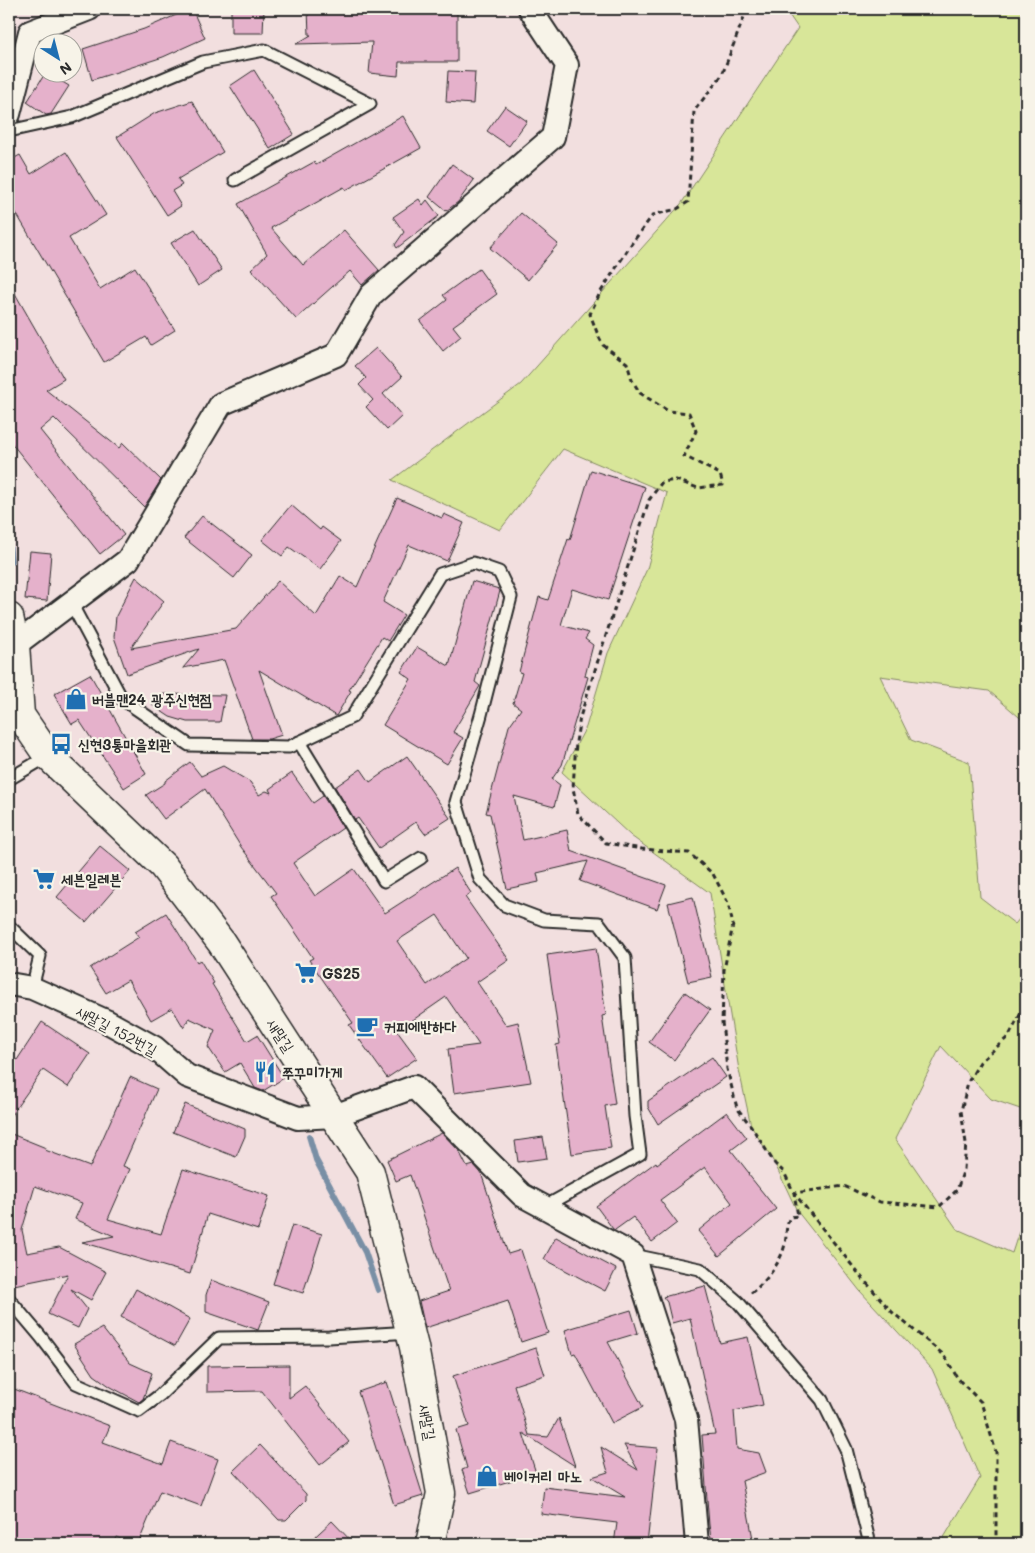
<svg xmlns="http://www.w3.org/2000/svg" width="1035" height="1553" viewBox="0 0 1035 1553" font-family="Mali,'Poor Story',sans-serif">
	<rect width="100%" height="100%" fill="#f2dfdf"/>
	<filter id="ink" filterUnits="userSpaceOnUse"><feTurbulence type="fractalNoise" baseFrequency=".02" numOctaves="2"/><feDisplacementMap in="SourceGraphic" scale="10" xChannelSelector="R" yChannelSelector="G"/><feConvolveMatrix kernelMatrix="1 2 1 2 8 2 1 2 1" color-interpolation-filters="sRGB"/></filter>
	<g filter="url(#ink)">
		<path fill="#d8e699" stroke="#828862" d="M 785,9 L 1026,9 L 1026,723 L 989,691 L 880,676 L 911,740 L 969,762 L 980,897 L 1015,924 L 1026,911 L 1026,1111 L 991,1099 L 941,1046 L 895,1139 L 957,1229 L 1012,1253 L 1026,1210 L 1026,1544 L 940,1544 L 980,1478 L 932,1369 L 860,1291 L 797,1211 L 775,1164 L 751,1126 L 739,1070 L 710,893 L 631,836 L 562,772 L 586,727 L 608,653 L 647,569 L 667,493 L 563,449 L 500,530 L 392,480 L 521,384 L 681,204 L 798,28 Z"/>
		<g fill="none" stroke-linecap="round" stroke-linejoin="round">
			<path stroke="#798fa5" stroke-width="6" d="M 9,543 L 11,561
				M 309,1136 L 316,1160 L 365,1252 L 378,1290"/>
		</g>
		<path fill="#e5b1cb" stroke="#2b2b2b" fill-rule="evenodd" d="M 190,9 L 192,9 L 205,38 L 163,57 L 92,80 L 83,49 L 144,29 Z
			M 231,9 L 264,9 L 263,33 L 231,33 Z
			M 308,9 L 392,9 L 428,12 L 428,9 L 457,9 L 457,62 L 399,62 L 398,76 L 369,73 L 372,42 L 296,44 L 311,35 L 309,35 Z
			M 254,70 L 294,134 L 270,149 L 230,86 Z
			M 448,71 L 475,72 L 473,104 L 446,102 Z
			M 46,72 L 69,86 L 51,114 L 46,115 L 27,102 Z
			M 192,101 L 223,152 L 178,179 L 182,185 L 172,191 L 181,206 L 167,215 L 117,137 L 155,113 Z
			M 505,106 L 527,121 L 509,146 L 487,131 Z
			M 403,116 L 421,148 L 346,190 L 344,187 L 271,228 L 303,265 L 344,230 L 379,270 L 362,285 L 350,271 L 296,319 L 251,269 L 267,254 L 238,204 L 314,162 L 316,165 Z
			M 66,152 L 106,215 L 69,238 L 100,289 L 135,267 L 175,330 L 151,345 L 146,337 L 104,362 L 9,201 L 9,161 L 20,155 L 31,174 Z
			M 452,164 L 474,180 L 458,202 L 446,211 L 429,197 Z
			M 419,199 L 423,205 L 427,200 L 439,216 L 397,248 L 395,245 L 404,232 L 393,217 Z
			M 521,213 L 558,244 L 528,280 L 490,248 Z
			M 195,229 L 222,270 L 198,286 L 171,243 Z
			M 479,269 L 497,294 L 453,326 L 461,336 L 443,351 L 420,321 L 447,300 L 443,295 Z
			M 9,283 L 64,379 L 46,390 L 119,448 L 123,443 L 161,480 L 144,507 L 54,418 L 40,430 L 124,535 L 100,554 L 9,440 Z
			M 376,348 L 402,377 L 383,394 L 402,416 L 387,430 L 366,407 L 373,400 L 359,385 L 366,378 L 355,366 Z
			M 591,470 L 645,487 L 608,600 L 572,589 L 561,625 L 589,633 L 585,639 L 593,645 L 585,676 L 588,677 L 562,765 L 552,779 L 560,785 L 554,807 L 514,796 L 523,840 L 567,830 L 571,851 L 666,885 L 657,909 L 580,881 L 588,861 L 537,873 L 539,882 L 507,889 L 490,814 L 486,813 L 509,726 L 521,709 L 513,703 L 522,673 L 519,672 L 539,597 L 548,600 L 568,539 L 570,540 Z
			M 397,498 L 442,518 L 444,514 L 464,523 L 447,561 L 409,545 L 383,602 L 404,615 L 388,641 L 382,637 L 349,690 L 351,691 L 336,716 L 259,670 L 282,735 L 269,739 L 252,739 L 224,660 L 183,668 L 199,649 L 127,674 L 114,637 L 116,616 L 136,577 L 164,601 L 131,648 L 236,629 L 278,581 L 316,616 L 340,576 L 357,587 Z
			M 291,505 L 320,530 L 322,527 L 341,541 L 320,569 L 289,547 L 282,556 L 262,540 Z
			M 202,516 L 252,555 L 234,578 L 184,538 Z
			M 30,551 L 51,553 L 47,601 L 25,599 Z
			M 472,581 L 499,589 L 500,591 L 475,682 L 480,686 L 453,732 L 463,738 L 447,764 L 383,725 L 411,679 L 401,672 L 417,647 L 449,666 Z
			M 90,674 L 146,774 L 124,788 L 79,720 L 72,724 L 54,694 Z
			M 161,694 L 225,695 L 220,722 L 187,722 L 170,717 L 152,705 Z
			M 407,756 L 450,818 L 425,834 L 416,822 L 379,848 L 358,818 L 355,820 L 335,787 L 361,769 L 370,782 Z
			M 190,762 L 201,776 L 223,766 L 250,782 L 259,795 L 266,791 L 271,793 L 269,789 L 292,773 L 313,803 L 323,796 L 343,828 L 293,863 L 315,896 L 354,869 L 385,913 L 455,868 L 471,893 L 465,897 L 509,960 L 477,982 L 506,1025 L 518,1022 L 531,1082 L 454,1093 L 448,1049 L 479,1045 L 446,997 L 397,1031 L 417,1058 L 387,1078 L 349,1025 L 353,1023 L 309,960 L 313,958 L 271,896 L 276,893 L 241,847 L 205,789 L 164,819 L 146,795 L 165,783 L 165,781 ZM 437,915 L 466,958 L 427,985 L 397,941 Z
			M 100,846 L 130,871 L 86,922 L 57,897 Z
			M 693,897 L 712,977 L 688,982 L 668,903 Z
			M 166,913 L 197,962 L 200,960 L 214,983 L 212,984 L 247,1041 L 257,1035 L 284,1078 L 263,1091 L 255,1088 L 240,1063 L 225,1072 L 208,1047 L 215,1030 L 189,1018 L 184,1028 L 172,1008 L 151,1020 L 128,980 L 106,993 L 90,968 L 139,937 L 135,932 Z
			M 596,948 L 606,1015 L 602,1016 L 615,1104 L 605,1106 L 611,1148 L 572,1154 L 556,1045 L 560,1044 L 547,955 Z
			M 685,992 L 710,1010 L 674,1060 L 649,1042 Z
			M 42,1022 L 90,1054 L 68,1087 L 43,1070 L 9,1118 L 9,1054 L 17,1060 Z
			M 712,1057 L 726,1077 L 658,1124 L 648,1107 L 648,1101 Z
			M 130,1077 L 157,1089 L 123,1166 L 130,1169 L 108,1219 L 161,1234 L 183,1169 L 269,1196 L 258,1230 L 208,1214 L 190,1274 L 82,1242 L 114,1236 L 75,1219 L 82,1203 L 35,1186 L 22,1230 L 27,1253 L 59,1247 L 106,1272 L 91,1300 L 71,1289 L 87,1309 L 78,1328 L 48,1314 L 68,1274 L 9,1286 L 9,1133 L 46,1148 L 45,1150 L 90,1167 Z
			M 185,1104 L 245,1129 L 245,1136 L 236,1157 L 173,1132 Z
			M 727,1112 L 747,1138 L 731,1150 L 749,1173 L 748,1174 L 776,1209 L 719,1256 L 698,1231 L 732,1203 L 705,1167 L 660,1200 L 677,1223 L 652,1242 L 633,1217 L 615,1230 L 613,1229 L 596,1206 L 656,1162 L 657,1164 Z
			M 442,1133 L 459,1151 L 467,1167 L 474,1165 L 481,1173 L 508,1254 L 521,1250 L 548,1333 L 521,1342 L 508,1301 L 425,1328 L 419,1301 L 449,1291 L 410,1175 L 396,1181 L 387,1160 Z
			M 543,1137 L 547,1158 L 518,1162 L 515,1141 Z
			M 292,1225 L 322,1234 L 303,1293 L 273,1284 Z
			M 556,1237 L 616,1269 L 605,1291 L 544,1259 Z
			M 211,1280 L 269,1302 L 258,1330 L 206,1312 L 206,1295 Z
			M 705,1286 L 720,1343 L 748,1337 L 763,1405 L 734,1411 L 737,1449 L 759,1453 L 766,1472 L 742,1481 L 754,1544 L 712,1544 L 709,1525 L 702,1435 L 715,1434 L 690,1318 L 672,1323 L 667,1302 L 663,1297 L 666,1296 L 665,1295 L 667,1296 Z
			M 136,1289 L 190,1319 L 175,1346 L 121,1317 Z
			M 631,1310 L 638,1333 L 608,1342 L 643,1407 L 612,1423 L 575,1353 L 572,1354 L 565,1330 Z
			M 102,1328 L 130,1363 L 152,1373 L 143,1399 L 139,1402 L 111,1387 L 94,1375 L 74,1344 Z
			M 536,1348 L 545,1375 L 514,1385 L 529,1435 L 548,1437 L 559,1418 L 575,1466 L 523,1433 L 536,1473 L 470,1493 L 462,1470 L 467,1468 L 456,1430 L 469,1426 L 453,1376 Z
			M 289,1365 L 289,1398 L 305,1386 L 349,1442 L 320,1465 L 262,1391 L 207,1392 L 207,1366 Z
			M 387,1382 L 423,1496 L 394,1505 L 358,1392 Z
			M 9,1387 L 110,1426 L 103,1442 L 163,1464 L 171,1442 L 218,1459 L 201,1506 L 160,1491 L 138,1544 L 133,1544 L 116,1537 L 113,1544 L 31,1544 L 9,1536 Z
			M 260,1445 L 306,1494 L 306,1500 L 286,1520 L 279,1520 L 233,1471 Z
			M 624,1445 L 658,1448 L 647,1544 L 614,1544 L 617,1523 L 541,1514 L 544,1487 L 625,1497 L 592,1477 L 608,1472 L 601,1447 L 638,1470 Z
			M 332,1521 L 354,1544 L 307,1544 Z"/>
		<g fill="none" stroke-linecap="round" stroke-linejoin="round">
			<g stroke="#2b2b2b" stroke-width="15">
				<path id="lane" d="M 9,131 L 72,117 L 203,62 L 264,50 L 370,104 L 235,180
					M 71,603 L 122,699 L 189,745 L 289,747 L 352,717 L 440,574 L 473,563 L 499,572 L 511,597 L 481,715 L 456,802 L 480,879 L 504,905 L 544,920 L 599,923 L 625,958 L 635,1116 L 640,1154 L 544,1207
					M 299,742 L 384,881 L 421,858
					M 9,779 L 48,756
					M 9,926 L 40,956 L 32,988
					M 633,1255 L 700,1269 L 738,1302 L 822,1400 L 846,1449 L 870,1544
					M 9,1299 L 41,1337 L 76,1383 L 139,1411 L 160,1395 L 219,1338 L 329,1337 L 411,1332"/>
			</g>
			<g stroke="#2b2b2b" stroke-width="26">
				<path id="street" d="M 9,114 L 30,32 L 89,9
					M 15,645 L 128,560 L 221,404 L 336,355 L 371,295 L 553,137 L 567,65 L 530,9
					M 9,984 L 32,988 L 106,1021 L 155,1048 L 187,1076 L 298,1118 L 334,1116 L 414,1087 L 522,1195 L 633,1255 L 686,1419 L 697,1544"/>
			</g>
			<g stroke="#2b2b2b" stroke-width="31">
				<path id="secondary" d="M 9,617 L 15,645 L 20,715 L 48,756 L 163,866 L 221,942 L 370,1172 L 414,1347 L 441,1493 L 430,1544"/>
			</g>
			<path stroke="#2b2b2b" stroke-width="3" stroke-dasharray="5 4" stroke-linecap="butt" d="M 747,9 L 722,75 L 694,111 L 688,202 L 677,209 L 653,215 L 632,243 L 600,293 L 590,314 L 598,335 L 603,345 L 627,363 L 632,380 L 640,393 L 668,411 L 689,413 L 696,431 L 684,456 L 720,474 L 723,485 L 698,488 L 676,480 L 662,482 L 649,500 L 580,717 L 576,742 L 573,788 L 578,814 L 606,843 L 642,849 L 689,853 L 713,874 L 728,903 L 733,925 L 724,970 L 722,1022 L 727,1069 L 737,1108 L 751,1126 L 775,1164 L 784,1172 L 794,1193 L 863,1279 L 892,1312 L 944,1355 L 958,1379 L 981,1402 L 996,1452 L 996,1544
				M 751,1293 C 766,1282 781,1262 785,1244 C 787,1233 785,1228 790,1217 L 798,1216 L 794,1193 L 844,1186 L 880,1202 L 939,1207 L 957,1190 L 964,1169 L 966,1143 L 961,1111 L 968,1082 L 980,1062 L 1009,1036 L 1022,1011 L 1026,1007"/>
			<use href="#lane" stroke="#f7f3e8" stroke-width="11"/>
			<use href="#street" stroke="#f7f3e8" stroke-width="22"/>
			<use href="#secondary" stroke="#f7f3e8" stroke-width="28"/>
		</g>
	</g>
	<defs>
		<g id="shop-bare" transform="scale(1.725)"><path d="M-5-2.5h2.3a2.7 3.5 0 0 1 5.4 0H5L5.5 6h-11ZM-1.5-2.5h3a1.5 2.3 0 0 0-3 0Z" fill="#1f6fb2" stroke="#f7f3e8" stroke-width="2.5" paint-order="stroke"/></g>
		<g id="bus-bare" transform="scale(1.725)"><path d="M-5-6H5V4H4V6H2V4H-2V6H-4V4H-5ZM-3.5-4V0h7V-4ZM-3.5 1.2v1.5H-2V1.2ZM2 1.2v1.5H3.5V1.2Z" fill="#1f6fb2" stroke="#f7f3e8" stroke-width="2.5" paint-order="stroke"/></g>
		<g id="supermarket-bare" transform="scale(1.725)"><path d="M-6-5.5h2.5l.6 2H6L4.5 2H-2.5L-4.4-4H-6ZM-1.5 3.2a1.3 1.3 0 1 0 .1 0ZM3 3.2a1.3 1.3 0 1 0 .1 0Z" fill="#1f6fb2" stroke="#f7f3e8" stroke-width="2.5" paint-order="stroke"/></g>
		<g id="cafe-bare" transform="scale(1.725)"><path d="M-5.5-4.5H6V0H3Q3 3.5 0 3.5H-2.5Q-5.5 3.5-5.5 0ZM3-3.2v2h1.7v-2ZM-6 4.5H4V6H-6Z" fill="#1f6fb2" stroke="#f7f3e8" stroke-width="2.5" paint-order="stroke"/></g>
		<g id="restaurant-bare" transform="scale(1.725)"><path d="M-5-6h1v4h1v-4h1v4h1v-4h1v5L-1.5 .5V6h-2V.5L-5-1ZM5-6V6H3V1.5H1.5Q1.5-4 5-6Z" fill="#1f6fb2" stroke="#f7f3e8" stroke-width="2.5" paint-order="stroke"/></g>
	</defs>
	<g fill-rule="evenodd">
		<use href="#shop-bare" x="76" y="699"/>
		<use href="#bus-bare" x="61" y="744"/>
		<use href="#supermarket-bare" x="44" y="879"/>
		<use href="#supermarket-bare" x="306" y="973"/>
		<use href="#cafe-bare" x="367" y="1026"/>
		<use href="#restaurant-bare" x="265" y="1072"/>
		<use href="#shop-bare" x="487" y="1476"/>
	</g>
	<g text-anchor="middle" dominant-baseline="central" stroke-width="4.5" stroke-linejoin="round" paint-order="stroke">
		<g font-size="15" font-weight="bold" fill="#2b2b2b" stroke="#f7f3e8" text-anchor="start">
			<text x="92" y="699">버블맨24 광주신현점</text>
			<text x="78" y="744">신현3통마을회관</text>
			<text x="61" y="879">세븐일레븐</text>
			<text x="322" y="973">GS25</text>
			<text x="384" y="1026">커피에반하다</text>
			<text x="282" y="1072">쭈꾸미가게</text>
			<text x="504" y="1476">베이커리 마노</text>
		</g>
		<g font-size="15" fill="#2b2b2b" stroke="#f7f3e8">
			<text transform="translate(117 1030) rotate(28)">새말길 152번길</text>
			<text transform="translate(281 1035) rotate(57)">새말길</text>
			<text transform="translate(428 1422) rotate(80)">새말길</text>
		</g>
	</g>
	<rect width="1035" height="1553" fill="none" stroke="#f7f3e8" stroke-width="30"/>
	<rect x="15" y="15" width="1005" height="1523" fill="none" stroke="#2b2b2b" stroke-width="2" filter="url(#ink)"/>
	<g transform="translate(58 58) rotate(144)"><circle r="24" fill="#f7f3e8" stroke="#a5a39c"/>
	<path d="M0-4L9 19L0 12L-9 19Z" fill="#1f6fb2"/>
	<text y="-8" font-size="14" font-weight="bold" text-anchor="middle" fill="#2b2b2b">N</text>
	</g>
</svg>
